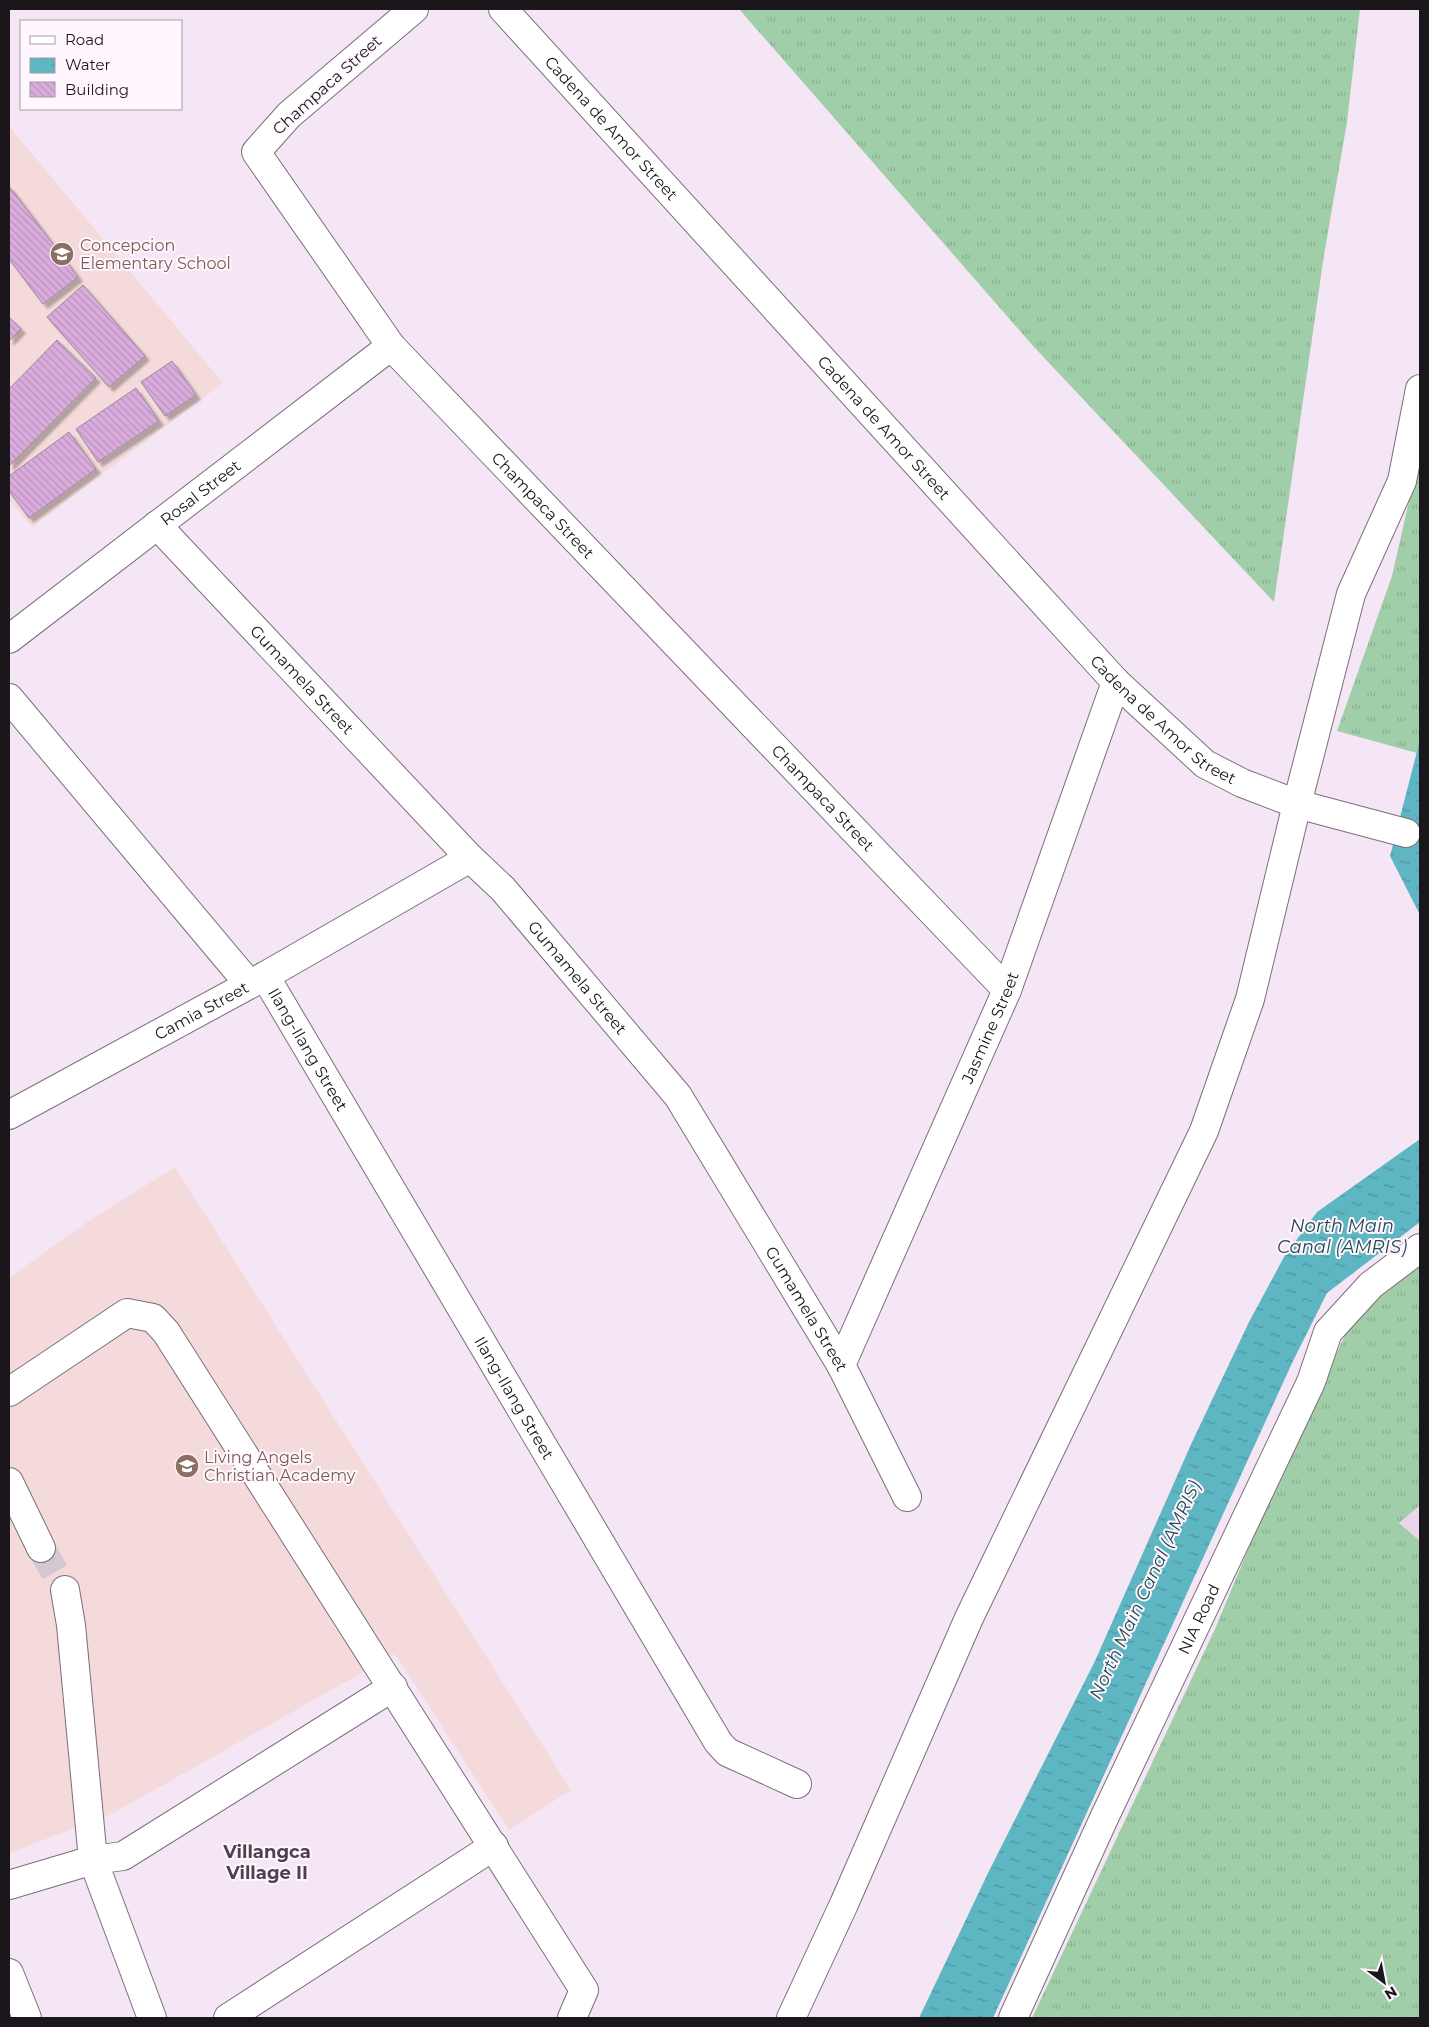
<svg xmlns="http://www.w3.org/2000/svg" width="1429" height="2027" viewBox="0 0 1429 2027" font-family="Montserrat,sans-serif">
	<defs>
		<pattern id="grass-tufts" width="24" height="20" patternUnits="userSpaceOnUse" patternTransform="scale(1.25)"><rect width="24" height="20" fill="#a0cea8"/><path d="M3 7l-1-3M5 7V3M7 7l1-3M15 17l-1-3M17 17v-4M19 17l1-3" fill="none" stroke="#89b090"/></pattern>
		<pattern id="water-ripples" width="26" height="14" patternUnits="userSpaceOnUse" patternTransform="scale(1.25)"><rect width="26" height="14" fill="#5eb6c2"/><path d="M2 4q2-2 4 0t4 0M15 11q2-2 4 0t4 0" fill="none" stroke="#4d939d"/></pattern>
		<pattern id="building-back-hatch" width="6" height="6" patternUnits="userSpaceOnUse" patternTransform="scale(1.25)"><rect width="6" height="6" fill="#daabdd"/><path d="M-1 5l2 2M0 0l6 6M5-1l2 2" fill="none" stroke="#ba92bd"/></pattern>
		<filter id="shadow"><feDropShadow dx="4.5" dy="4.5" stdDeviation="1" flood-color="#0004"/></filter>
	</defs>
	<rect width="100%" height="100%" fill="#f5e6f5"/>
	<path fill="#e8d7e9" d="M 1420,1505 L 1420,1541 L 1399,1523 Z"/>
	<path fill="#f5dadb" d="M 9,126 L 223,383 L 32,527 L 9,500 Z
		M 175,1167 L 571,1790 L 509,1830 L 395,1654 L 112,1814 L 9,1853 L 9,1278 L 90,1220 Z"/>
	<path fill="url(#grass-tufts)" d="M 739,9 L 1360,9 L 1347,122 L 1324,255 L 1274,602 L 1034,347 Z
		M 1420,453 L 1420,740 L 1417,753 L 1337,731 L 1392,576 Z
		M 1420,1264 L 1420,1505 L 1399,1523 L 1420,1541 L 1420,2018 L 1032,2018 L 1215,1629 L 1275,1485 L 1346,1333 L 1364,1310 L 1390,1286 Z"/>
	<path fill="url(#water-ripples)" d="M 1420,740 L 1420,915 L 1390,856 Z
		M 1420,1139 L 1420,1222 L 1327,1293 L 1293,1361 L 993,2018 L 919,2018 L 989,1871 L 1095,1661 L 1193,1440 L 1249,1322 L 1284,1257 L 1317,1212 Z"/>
	<path fill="url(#building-back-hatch)" stroke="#988b99" filter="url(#shadow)" d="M 9,186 L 78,277 L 43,304 L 9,259 Z
		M 83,285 L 145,356 L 109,387 L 47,317 Z
		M 9,317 L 21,329 L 9,341 Z
		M 57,340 L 96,378 L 9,466 L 9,389 Z
		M 172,361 L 196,395 L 165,416 L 141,382 Z
		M 136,388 L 159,421 L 98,462 L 76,429 Z
		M 69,432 L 96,469 L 29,518 L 9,491 L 9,476 Z"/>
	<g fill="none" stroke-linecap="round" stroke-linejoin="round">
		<path stroke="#d4c7d4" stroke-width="28" stroke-dasharray="28 14" stroke-linecap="butt" d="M 41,1548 L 65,1590"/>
		<g stroke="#7b6e7b" stroke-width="30">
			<g id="minor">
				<path id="s1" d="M 414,9 L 289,115 L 256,152 L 391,346 L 1007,990"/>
				<path id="s2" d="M 503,9 L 1116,682 L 1205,764 L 1242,783 L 1297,804 L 1406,833"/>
				<path id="s3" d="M 157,525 L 470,858 L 503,889 L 678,1096 L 841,1365 L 907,1497"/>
				<path id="s4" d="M 9,639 L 391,346"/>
				<path d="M 9,698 L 249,984"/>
				<path id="s5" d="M 265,976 L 718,1742 L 727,1752 L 797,1784"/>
				<path id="s6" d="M 9,1115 L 265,976 L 470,858"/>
				<path id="s7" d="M 841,1365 L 1007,990 L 1116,682"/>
				<path d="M 9,1392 L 127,1313 L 153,1318 L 166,1332 L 584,1990 L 572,2018"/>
				<path d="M 9,1482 L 41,1548"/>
				<path d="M 65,1590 L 71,1625 L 93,1860 L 152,2018"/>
				<path d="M 9,1885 L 93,1860 L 123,1856 L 393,1687"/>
				<path d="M 9,1973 L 27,2018"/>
				<path d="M 228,2018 L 494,1846"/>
				<path d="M 791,2018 L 844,1904 L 969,1618 L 1204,1131 L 1250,999 L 1297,804 L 1351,594 L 1402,481 L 1420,389"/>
				<path id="s8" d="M 1013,2018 L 1105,1816 L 1311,1382 L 1328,1332 L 1371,1285 L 1420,1248"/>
			</g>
		</g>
		<use href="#minor" stroke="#fff" stroke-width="28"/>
	</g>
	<defs>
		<g id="school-disc" transform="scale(1.25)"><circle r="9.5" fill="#8d6e63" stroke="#fff6fe"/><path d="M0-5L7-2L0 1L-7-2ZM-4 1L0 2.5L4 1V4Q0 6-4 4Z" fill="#fff"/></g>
	</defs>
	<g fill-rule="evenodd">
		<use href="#school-disc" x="62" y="254"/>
		<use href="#school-disc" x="187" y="1466"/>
	</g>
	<g text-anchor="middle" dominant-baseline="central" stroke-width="4" stroke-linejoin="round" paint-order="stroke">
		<g font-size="16" fill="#1b161b" stroke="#fff6fe">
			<text transform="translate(327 85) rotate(-42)">Champaca Street</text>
			<text stroke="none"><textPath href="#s2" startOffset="161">Cadena de Amor Street</textPath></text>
			<text stroke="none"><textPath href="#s2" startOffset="566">Cadena de Amor Street</textPath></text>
			<text stroke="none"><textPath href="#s4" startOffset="241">Rosal Street</textPath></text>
			<text stroke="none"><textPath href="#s1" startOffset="670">Champaca Street</textPath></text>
			<text stroke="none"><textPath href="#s3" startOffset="212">Gumamela Street</textPath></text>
			<text stroke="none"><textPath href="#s2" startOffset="971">Cadena de Amor Street</textPath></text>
			<text stroke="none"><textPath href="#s1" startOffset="1075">Champaca Street</textPath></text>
			<text stroke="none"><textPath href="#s3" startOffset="618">Gumamela Street</textPath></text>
			<text stroke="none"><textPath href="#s6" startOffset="219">Camia Street</textPath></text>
			<text stroke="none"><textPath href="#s7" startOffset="369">Jasmine Street</textPath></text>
			<text stroke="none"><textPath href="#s5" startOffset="85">Ilang-Ilang Street</textPath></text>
			<text stroke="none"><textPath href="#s3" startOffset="1022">Gumamela Street</textPath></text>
			<text stroke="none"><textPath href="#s5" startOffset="490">Ilang-Ilang Street</textPath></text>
			<text stroke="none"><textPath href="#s8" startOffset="440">NIA Road</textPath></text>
		</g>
		<g font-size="16" fill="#785e54" stroke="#fff6fe" text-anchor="start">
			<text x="80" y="245">Concepcion<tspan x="80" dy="18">Elementary School</tspan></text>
			<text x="204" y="1457">Living Angels<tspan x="204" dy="18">Christian Academy</tspan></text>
		</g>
		<g font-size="18" font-style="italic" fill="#234c51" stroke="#fff6fe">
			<text x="1342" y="1226">North Main<tspan x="1342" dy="21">Canal (AMRIS)</tspan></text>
			<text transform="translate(1145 1590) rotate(-65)">North Main Canal (AMRIS)</text>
		</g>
		<g font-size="18" font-weight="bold" fill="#4e414d" stroke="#fff6fe">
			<text x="267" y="1852">Villangca<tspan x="267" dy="21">Village II</tspan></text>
		</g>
	</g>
	<rect width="1429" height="2027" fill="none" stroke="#1b161b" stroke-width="20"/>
	<rect x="20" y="20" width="162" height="90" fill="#fff6fe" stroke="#a49ca3"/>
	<rect x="30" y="36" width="25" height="8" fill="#ffffff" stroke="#a49ca3"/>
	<text x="65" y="45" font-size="15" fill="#1b161b">Road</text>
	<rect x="30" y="58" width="25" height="15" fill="url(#water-ripples)" stroke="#a49ca3"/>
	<text x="65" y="70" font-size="15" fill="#1b161b">Water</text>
	<rect x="30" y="82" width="25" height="15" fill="url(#building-back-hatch)" stroke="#a49ca3"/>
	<text x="65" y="95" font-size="15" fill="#1b161b">Building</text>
	<g transform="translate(1384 1982) rotate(148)" stroke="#fff6fe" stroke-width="4" paint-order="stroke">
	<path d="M0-4L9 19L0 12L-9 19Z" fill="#1b161b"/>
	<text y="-8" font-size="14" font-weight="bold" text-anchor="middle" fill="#1b161b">N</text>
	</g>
</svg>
